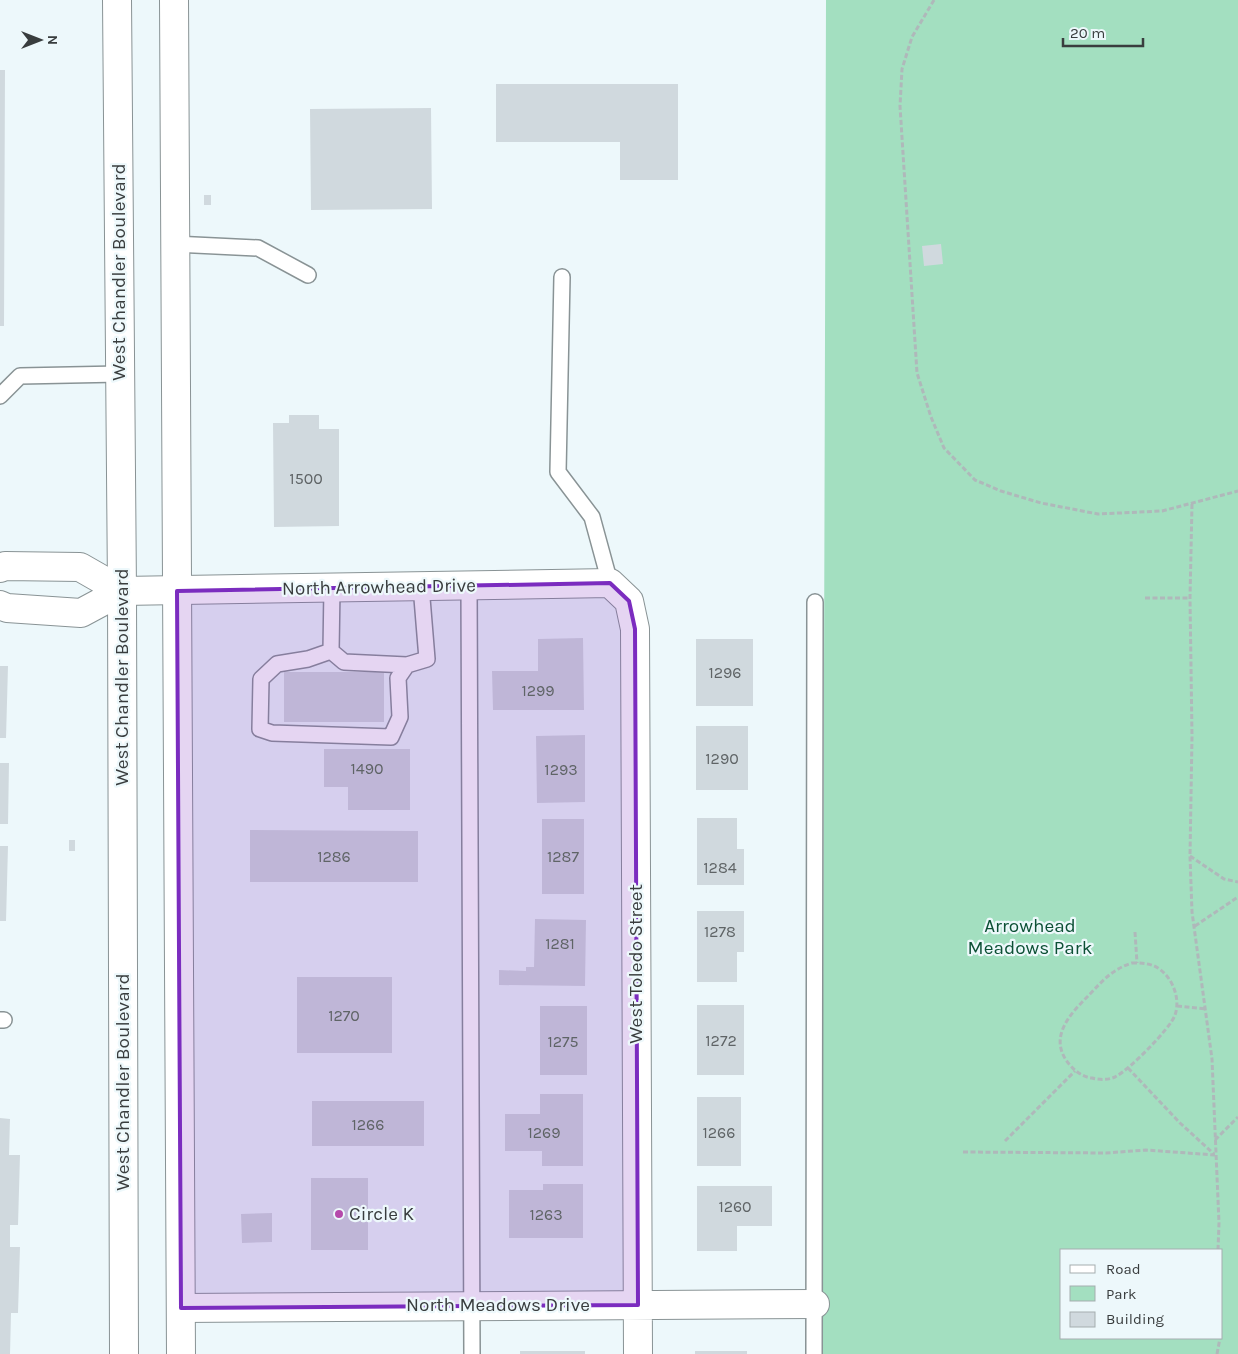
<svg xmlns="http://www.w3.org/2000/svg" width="1238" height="1354" viewBox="0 0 1238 1354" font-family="Karla,sans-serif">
	<rect width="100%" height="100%" fill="#edf8fb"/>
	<path fill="#a3dfc0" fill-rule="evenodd" d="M 826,0 L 1238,0 L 1238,1354 L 822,1354 ZM 1062,1250 L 1222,1250 L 1222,1338 L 1062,1338 Z"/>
	<path fill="#d0d9de" d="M 0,70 L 5,70 L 4,326 L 0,326 Z
		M 496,84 L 678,84 L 678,180 L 620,180 L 620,142 L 496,142 Z
		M 431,108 L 432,209 L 311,210 L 310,109 Z
		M 204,195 L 211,195 L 211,205 L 204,205 Z
		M 941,244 L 943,264 L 924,266 L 922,246 Z
		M 289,415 L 319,415 L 319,429 L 339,429 L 339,526 L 274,527 L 273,423 L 289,423 Z
		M 583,638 L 584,710 L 493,710 L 492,671 L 538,671 L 538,639 Z
		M 696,639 L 753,639 L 753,706 L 696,706 Z
		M 0,666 L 8,666 L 6,738 L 0,738 Z
		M 284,672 L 384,672 L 384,722 L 284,722 Z
		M 696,726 L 748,726 L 748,790 L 696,790 Z
		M 585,735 L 585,802 L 537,803 L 536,736 Z
		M 324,749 L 410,749 L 410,810 L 348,810 L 348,787 L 324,787 Z
		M 0,763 L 9,763 L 8,824 L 0,824 Z
		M 697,818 L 737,818 L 737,849 L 744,849 L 744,885 L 697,885 Z
		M 542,819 L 584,819 L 584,894 L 542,894 Z
		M 250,830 L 418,831 L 418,882 L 250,882 Z
		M 69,840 L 75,840 L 75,851 L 69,851 Z
		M 0,846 L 8,846 L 6,921 L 0,921 Z
		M 697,911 L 744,911 L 744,952 L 737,952 L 737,982 L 697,982 Z
		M 535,919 L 586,920 L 585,986 L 499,985 L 499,970 L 526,971 L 526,967 L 534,967 Z
		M 297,977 L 392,977 L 392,1053 L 297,1053 Z
		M 697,1005 L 744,1005 L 744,1075 L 697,1075 Z
		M 540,1006 L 587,1006 L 587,1075 L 540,1075 Z
		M 540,1094 L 583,1094 L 583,1166 L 542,1166 L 542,1151 L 505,1151 L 505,1114 L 540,1114 Z
		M 697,1097 L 741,1097 L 741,1166 L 697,1166 Z
		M 312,1101 L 424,1101 L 424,1146 L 312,1146 Z
		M 0,1118 L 10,1119 L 9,1155 L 20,1155 L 18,1225 L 10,1225 L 10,1247 L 20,1247 L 18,1313 L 11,1313 L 10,1354 L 0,1354 Z
		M 311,1178 L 368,1178 L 368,1250 L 311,1250 Z
		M 543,1184 L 583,1184 L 583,1238 L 509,1238 L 509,1190 L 543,1190 Z
		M 697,1186 L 772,1186 L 772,1226 L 737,1226 L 737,1251 L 697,1251 Z
		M 272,1213 L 272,1242 L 242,1243 L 241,1214 Z
		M 520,1351 L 585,1351 L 585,1354 L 520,1354 Z
		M 695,1351 L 747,1351 L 747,1354 L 695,1354 Z"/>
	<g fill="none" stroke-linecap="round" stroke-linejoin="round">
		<g stroke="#899395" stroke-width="18">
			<path id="lane" d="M 174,244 L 258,248 L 308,275
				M 562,277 L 558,472 L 592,517 L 610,583
				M 0,396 L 20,376 L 120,374
				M 469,585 L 472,1354
				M 332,588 L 331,651 L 308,659 L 277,664 L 261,679 L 260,729 L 272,733 L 391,737 L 400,717 L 398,678 L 407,665
				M 331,651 L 344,662 L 407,665 L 427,659 L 421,586
				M 0,1020 L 4,1020
				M 814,1354 L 815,602"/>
		</g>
		<g stroke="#899395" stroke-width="30">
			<path id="street" d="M 0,568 L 5,566 L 80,567 L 122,591
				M 0,605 L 7,608 L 81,613 L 122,591 L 610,583 L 629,601 L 635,629 L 638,1354
				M 181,1308 L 815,1304"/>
		</g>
		<g stroke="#899395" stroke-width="30">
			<path id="secondary" d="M 117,0 L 122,591 L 124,1354
				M 174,0 L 181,1354"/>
		</g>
		<path stroke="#afb8ba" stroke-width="3" stroke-dasharray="5 2.5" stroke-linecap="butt" d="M 934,0 L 912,37 L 902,69 L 900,106 L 917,373 L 931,417 L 944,448 L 975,480 L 1001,491 L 1041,503 L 1098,514 L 1162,511 L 1238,491
			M 1192,504 L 1190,598 L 1192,736 L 1190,856 L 1192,912 L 1212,1059 L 1219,1223 L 1218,1250
			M 1145,598 L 1190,598
			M 1190,856 L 1224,879 L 1238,882
			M 1195,926 L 1238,897
			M 1135,932 L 1137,963
			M 1132,963 C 1141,963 1150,963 1158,968 C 1172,977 1181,998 1175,1015 C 1170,1029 1129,1070 1115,1077 C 1108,1080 1100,1080 1092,1078 C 1083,1077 1076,1072 1070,1065 C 1046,1038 1071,1013 1090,994 C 1103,980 1113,969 1132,963 Z
			M 1177,1006 L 1206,1009
			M 1128,1068 L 1180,1123 L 1214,1154
			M 1215,1140 L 1238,1117
			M 1005,1141 L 1075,1071
			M 963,1152 L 1106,1153 L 1146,1150 L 1215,1155
			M 1217,1354 L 1220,1338"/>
		<use href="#lane" stroke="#fff" stroke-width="15"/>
		<use href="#street" stroke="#fff" stroke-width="28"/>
		<use href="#secondary" stroke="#fff" stroke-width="28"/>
	</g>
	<path fill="#7b2cbf" fill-opacity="0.2" stroke="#7b2cbf" stroke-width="4" stroke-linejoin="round" d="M 610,583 L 629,601 L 635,629 L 638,1305 L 181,1308 L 177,591 Z"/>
	<circle fill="#b54aab" stroke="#edf8fb" stroke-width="2" cx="339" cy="1214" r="5"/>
	<g text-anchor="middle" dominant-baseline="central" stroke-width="4.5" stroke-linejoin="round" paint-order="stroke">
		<g font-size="16" fill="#5f6466">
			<text x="306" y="478">1500</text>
			<text x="725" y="672">1296</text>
			<text x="538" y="690">1299</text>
			<text x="722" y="758">1290</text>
			<text x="367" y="768">1490</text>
			<text x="561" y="769">1293</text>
			<text x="334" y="856">1286</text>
			<text x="563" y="856">1287</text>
			<text x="720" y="867">1284</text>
			<text x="720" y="931">1278</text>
			<text x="560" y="943">1281</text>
			<text x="344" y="1015">1270</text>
			<text x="721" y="1040">1272</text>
			<text x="563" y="1041">1275</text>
			<text x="368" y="1124">1266</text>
			<text x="544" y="1132">1269</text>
			<text x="719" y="1132">1266</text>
			<text x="735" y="1206">1260</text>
			<text x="546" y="1214">1263</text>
		</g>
		<g font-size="19" fill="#393d3e" stroke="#edf8fb">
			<text transform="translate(119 272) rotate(-90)">West Chandler Boulevard</text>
			<text transform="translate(379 587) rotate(-1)">North Arrowhead Drive</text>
			<text transform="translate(122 677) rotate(-90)">West Chandler Boulevard</text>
			<text transform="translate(636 964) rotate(-90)">West Toledo Street</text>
			<text transform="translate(123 1082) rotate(-90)">West Chandler Boulevard</text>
			<text x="498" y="1305">North Meadows Drive</text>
		</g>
		<g font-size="19" fill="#0c5035" stroke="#edf8fb">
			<text x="1030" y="926">Arrowhead<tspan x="1030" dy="22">Meadows Park</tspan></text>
		</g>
		<g font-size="19" fill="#393d3e" stroke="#edf8fb" text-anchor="start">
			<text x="349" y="1214">Circle K</text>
		</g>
	</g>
	<rect x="1060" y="1249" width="162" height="90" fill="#edf8fb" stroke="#a5adaf"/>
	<rect x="1070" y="1265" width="25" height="8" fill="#ffffff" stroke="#a5adaf"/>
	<text x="1106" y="1274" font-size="15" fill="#393d3e">Road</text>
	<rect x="1070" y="1286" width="25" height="15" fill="#a3dfc0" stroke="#a5adaf"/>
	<text x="1106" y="1299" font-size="15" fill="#393d3e">Park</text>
	<rect x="1070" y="1312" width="25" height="15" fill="#d0d9de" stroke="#a5adaf"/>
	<text x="1106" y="1324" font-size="15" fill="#393d3e">Building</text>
	<g transform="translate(40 40) rotate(90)" stroke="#edf8fb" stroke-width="4" paint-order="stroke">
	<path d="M0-4L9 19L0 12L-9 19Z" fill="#393d3e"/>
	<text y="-8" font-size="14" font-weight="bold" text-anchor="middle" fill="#393d3e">N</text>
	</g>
	<path d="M1063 38v8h80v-8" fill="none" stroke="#393d3e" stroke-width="2.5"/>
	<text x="1070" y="38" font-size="15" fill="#393d3e" stroke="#edf8fb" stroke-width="4" paint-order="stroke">20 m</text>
</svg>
